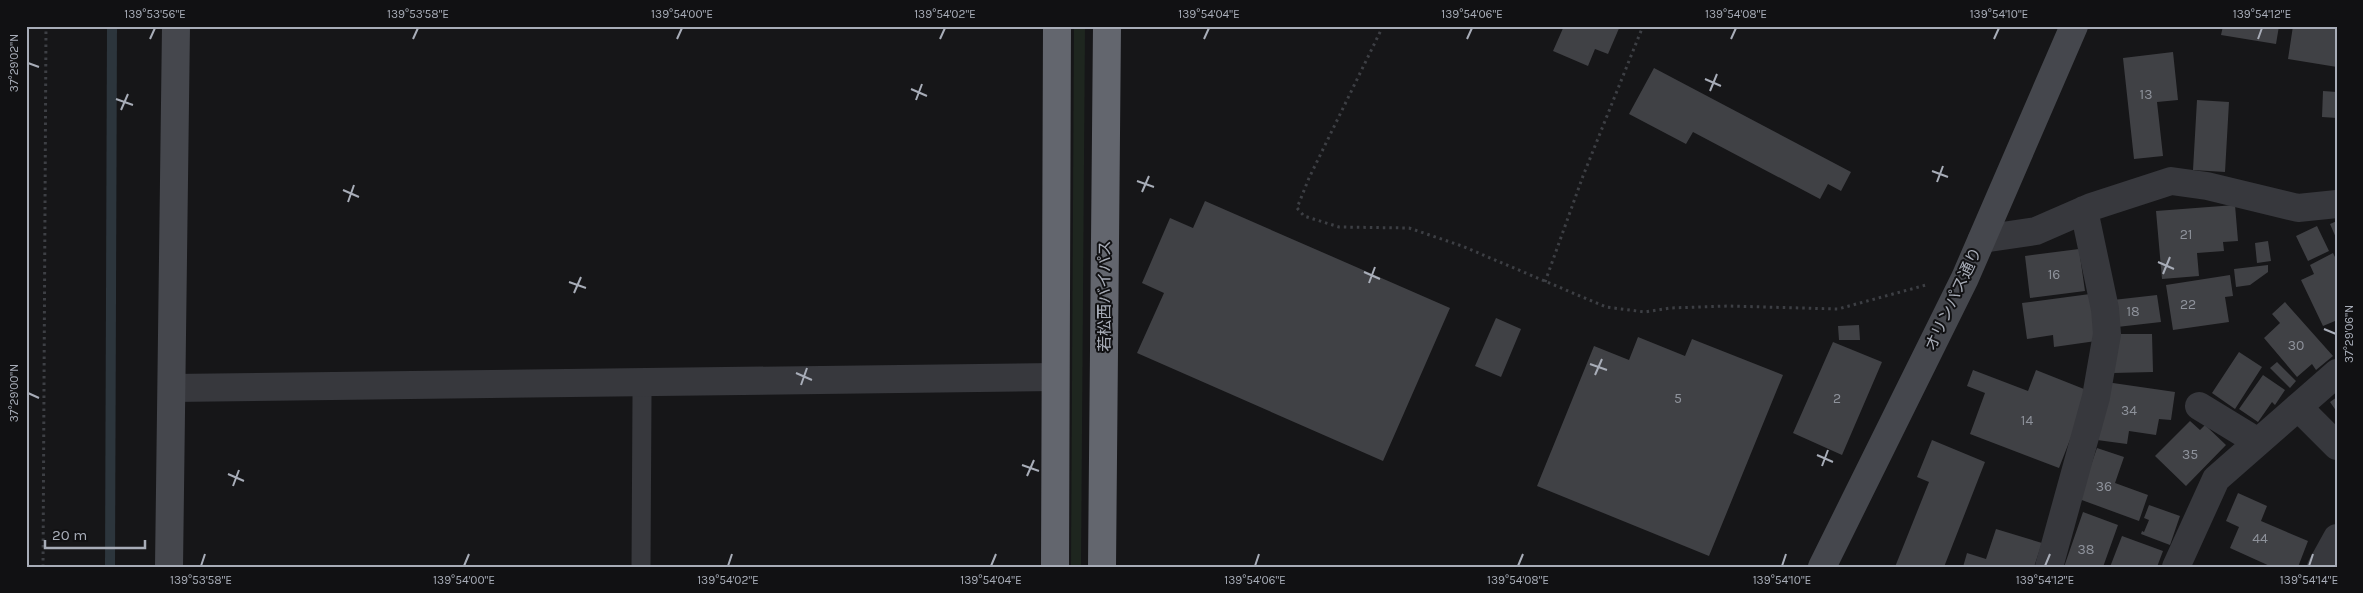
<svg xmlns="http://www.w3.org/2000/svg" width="2363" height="593" viewBox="0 0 2363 593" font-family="Karla,'Noto Sans JP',sans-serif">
	<rect width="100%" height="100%" fill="#161618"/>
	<path fill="#1e261f" d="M 1074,26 L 1085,26 L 1081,567 L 1071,567 Z"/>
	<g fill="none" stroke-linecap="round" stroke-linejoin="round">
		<path stroke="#2c353c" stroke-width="10" d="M 110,567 L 112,26"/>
	</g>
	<path fill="#404145" d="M 1564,26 L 1620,26 L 1608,54 L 1595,49 L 1588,66 L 1553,51 Z
		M 2223,26 L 2279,26 L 2276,44 L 2221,35 Z
		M 2293,26 L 2337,26 L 2337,67 L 2288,59 Z
		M 2173,52 L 2178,100 L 2157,102 L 2163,156 L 2134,159 L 2123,58 Z
		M 1654,68 L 1851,172 L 1841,191 L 1828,184 L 1820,199 L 1693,132 L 1686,144 L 1629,114 Z
		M 2323,91 L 2337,92 L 2337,118 L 2322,117 Z
		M 2197,100 L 2229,102 L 2225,172 L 2193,170 Z
		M 1205,201 L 1450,308 L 1383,461 L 1137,353 L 1164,293 L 1142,283 L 1170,218 L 1193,228 Z
		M 2235,205 L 2238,241 L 2223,242 L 2224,251 L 2197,253 L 2199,276 L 2162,279 L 2156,211 Z
		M 2337,221 L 2337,240 L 2330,224 Z
		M 2317,226 L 2329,251 L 2308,261 L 2296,236 Z
		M 2268,241 L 2271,261 L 2257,263 L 2255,243 Z
		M 2079,249 L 2085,291 L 2030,298 L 2025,256 Z
		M 2333,253 L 2337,261 L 2337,325 L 2335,321 L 2323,326 L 2301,280 L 2314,274 L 2310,265 Z
		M 2268,265 L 2268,272 L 2250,285 L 2236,287 L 2234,269 Z
		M 2230,275 L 2233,296 L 2225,297 L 2229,322 L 2173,330 L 2166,285 Z
		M 2090,294 L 2096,341 L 2054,347 L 2053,335 L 2027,339 L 2022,303 Z
		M 2157,295 L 2161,322 L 2117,327 L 2113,300 Z
		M 2285,302 L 2333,356 L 2316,370 L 2312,364 L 2297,377 L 2264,338 L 2280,323 L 2272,314 Z
		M 1496,318 L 1521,329 L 1501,377 L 1475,366 Z
		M 1859,325 L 1860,340 L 1839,340 L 1838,326 Z
		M 2112,334 L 2152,334 L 2153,372 L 2113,373 Z
		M 1638,337 L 1685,356 L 1692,339 L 1783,375 L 1709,556 L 1537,486 L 1594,346 L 1629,360 Z
		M 1833,342 L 1882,362 L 1842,455 L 1793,433 Z
		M 2239,352 L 2262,367 L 2235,409 L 2212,393 Z
		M 2277,362 L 2296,381 L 2290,388 L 2270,368 Z
		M 1973,370 L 2028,391 L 2036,370 L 2089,391 L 2059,468 L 1970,434 L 1985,393 L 1967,386 Z
		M 2263,375 L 2285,390 L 2275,405 L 2272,402 L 2258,422 L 2239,409 Z
		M 2106,382 L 2175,392 L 2171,420 L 2159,419 L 2156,435 L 2129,431 L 2127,444 L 2097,440 Z
		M 2337,397 L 2337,412 L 2330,402 Z
		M 2190,421 L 2200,430 L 2205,425 L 2226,445 L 2186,486 L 2155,456 Z
		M 1932,440 L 1985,462 L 1944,567 L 1895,567 L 1929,482 L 1917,477 Z
		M 2097,448 L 2124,457 L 2115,483 L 2148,495 L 2139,521 L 2079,499 Z
		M 2238,493 L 2267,506 L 2261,521 L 2308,541 L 2298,567 L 2272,567 L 2230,548 L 2239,527 L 2226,521 Z
		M 2149,505 L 2180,516 L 2170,545 L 2141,534 L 2142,531 L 2144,532 L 2149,520 L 2144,518 Z
		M 2083,512 L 2118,525 L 2103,567 L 2064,567 Z
		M 1996,529 L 2042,543 L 2034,567 L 1963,567 L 1967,553 L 1986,559 Z
		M 2122,536 L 2163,551 L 2157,567 L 2110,567 Z"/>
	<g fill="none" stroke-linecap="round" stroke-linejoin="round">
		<path stroke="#3d3f44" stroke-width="3" stroke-dasharray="2.5 4" stroke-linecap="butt" d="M 1383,26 L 1309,178 L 1297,208 L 1304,216 L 1339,227 L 1409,228 L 1462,246 L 1606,307 L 1645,312 L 1670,308 L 1728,306 L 1838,309 L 1926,285
			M 1545,282 L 1583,176 L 1643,26
			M 43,567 L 46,26"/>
		<path stroke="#37383d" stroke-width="19" d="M 641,567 L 642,396"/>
		<path stroke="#37383d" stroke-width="28" d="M 1982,239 L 2036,231 L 2091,207 L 2171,181 L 2207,186 L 2298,208 L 2337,204
			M 172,388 L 1055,377
			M 2199,406 L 2258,442
			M 2298,407 L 2337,446
			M 2049,567 L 2096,397 L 2107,334 L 2105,309 L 2084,210
			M 2176,567 L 2216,479 L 2337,373
			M 2321,567 L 2337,538"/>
		<path stroke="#45474d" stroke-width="28" d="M 169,567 L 176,26
			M 1822,567 L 1965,278 L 2074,26"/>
		<path stroke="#63666e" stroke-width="28" d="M 1055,567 L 1057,26
			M 1102,567 L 1107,26"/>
	</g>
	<path fill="none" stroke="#a8adb8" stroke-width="2" d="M 150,39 L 155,28M 413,39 L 418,28M 677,39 L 682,28M 940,39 L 945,28M 1204,39 L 1209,28M 1467,39 L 1472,28M 1731,39 L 1736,28M 1994,39 L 1999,28M 2258,39 L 2262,28M 28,63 L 39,67M 1705,79 L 1721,86M 911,89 L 927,96M 1710,91 L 1717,74M 116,99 L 133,105M 916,100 L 922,84M 121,110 L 128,94M 1932,171 L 1948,177M 1137,181 L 1154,187M 1937,182 L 1943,166M 343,190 L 359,197M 1142,192 L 1149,176M 348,202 L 354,185M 2158,262 L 2174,269M 1364,272 L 1380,279M 2163,274 L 2170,257M 569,282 L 586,288M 1369,283 L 1375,267M 574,293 L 581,277M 2324,329 L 2336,334M 1590,364 L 1607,370M 796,373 L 812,380M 1595,375 L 1602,359M 801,385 L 807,368M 28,393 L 39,398M 1817,455 L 1833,462M 1022,465 L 1039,471M 1822,466 L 1828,450M 228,474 L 244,481M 1027,476 L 1034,460M 233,486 L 239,470M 201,566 L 205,554M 464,566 L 469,554M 728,566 L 732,554M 991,566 L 996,554M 1255,566 L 1259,554M 1518,566 L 1523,554M 1782,566 L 1786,554M 2045,566 L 2050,554M 2309,566 L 2313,554"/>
	<g text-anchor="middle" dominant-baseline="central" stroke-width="4" stroke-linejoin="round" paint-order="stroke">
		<g font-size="14" fill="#8e929b">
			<text x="2146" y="94">13</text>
			<text x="2186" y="234">21</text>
			<text x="2054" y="274">16</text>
			<text x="2188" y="304">22</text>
			<text x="2133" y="311">18</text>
			<text x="2296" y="345">30</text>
			<text x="1678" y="398">5</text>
			<text x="1837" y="398">2</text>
			<text x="2129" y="410">34</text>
			<text x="2027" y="420">14</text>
			<text x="2190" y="454">35</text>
			<text x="2104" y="486">36</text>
			<text x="2260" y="538">44</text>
			<text x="2086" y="549">38</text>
		</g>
		<g font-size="16" fill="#a8adb8" stroke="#111113">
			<text transform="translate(1104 296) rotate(-90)">若松西バイパス</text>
			<text transform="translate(1953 299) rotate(-65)">オリンパス通り</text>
		</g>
	</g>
	<rect width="2363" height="593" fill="none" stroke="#111113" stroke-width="55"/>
	<path d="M45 540v8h100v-8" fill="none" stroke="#a8adb8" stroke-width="2.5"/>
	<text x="52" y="540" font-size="15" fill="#a8adb8" stroke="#111113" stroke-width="4" paint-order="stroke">20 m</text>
	<rect x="28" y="28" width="2308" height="538" fill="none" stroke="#a8adb8" stroke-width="2"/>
	<g font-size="12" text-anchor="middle" fill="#a8adb8">
		<text x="155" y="18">139°53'56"E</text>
		<text x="418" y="18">139°53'58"E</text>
		<text x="682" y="18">139°54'00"E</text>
		<text x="945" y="18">139°54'02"E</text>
		<text x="1209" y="18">139°54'04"E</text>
		<text x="1472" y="18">139°54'06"E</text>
		<text x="1736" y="18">139°54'08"E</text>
		<text x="1999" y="18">139°54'10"E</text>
		<text x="2262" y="18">139°54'12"E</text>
		<text transform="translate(14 63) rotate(-90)" y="4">37°29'02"N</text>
		<text transform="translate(2349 334) rotate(-90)" y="4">37°29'06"N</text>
		<text transform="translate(14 393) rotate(-90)" y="4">37°29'00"N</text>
		<text x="201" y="584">139°53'58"E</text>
		<text x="464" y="584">139°54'00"E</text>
		<text x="728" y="584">139°54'02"E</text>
		<text x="991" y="584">139°54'04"E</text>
		<text x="1255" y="584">139°54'06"E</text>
		<text x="1518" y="584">139°54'08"E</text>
		<text x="1782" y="584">139°54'10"E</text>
		<text x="2045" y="584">139°54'12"E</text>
		<text x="2309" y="584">139°54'14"E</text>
	</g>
</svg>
